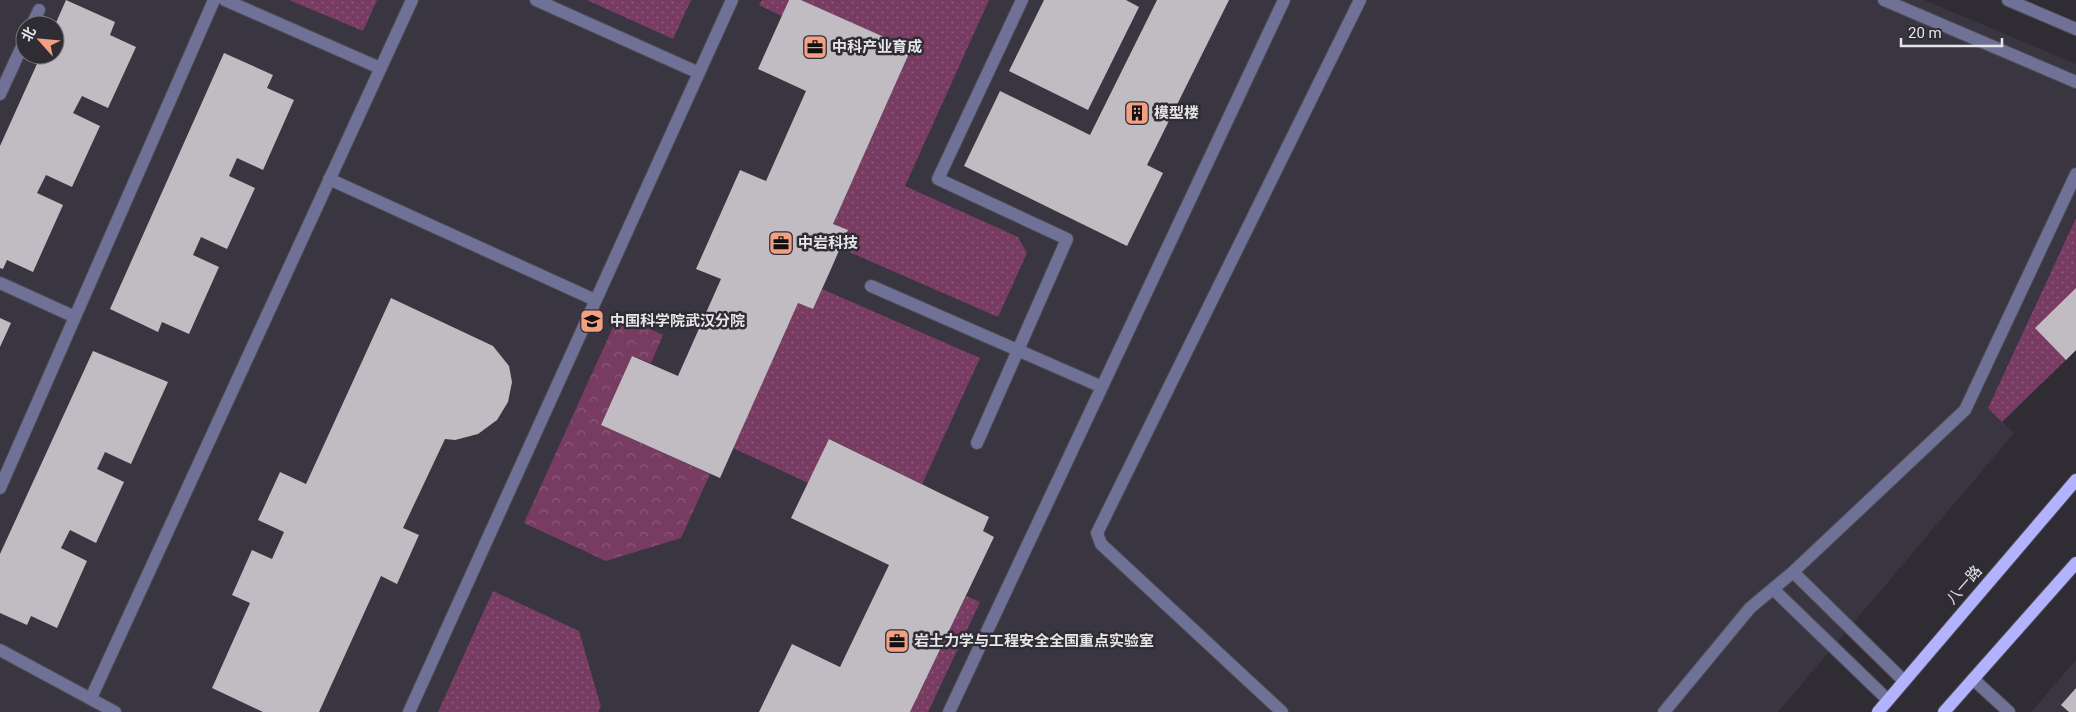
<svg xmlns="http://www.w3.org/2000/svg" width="2076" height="712" viewBox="0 0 2076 712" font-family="Roboto,'Noto Sans SC',sans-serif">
	<defs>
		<pattern id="grass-dots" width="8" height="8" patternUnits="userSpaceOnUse" patternTransform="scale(1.25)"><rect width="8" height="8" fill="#783c63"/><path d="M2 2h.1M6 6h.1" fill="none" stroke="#8b5879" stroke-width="1.8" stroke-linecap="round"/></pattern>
		<pattern id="forest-crowns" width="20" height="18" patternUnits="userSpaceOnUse" patternTransform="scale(1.25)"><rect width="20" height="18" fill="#783c63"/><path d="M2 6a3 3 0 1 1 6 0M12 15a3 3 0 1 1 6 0" fill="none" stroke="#8b5879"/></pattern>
	</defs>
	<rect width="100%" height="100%" fill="#2f2d33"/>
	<path fill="#3a3641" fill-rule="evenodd" d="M 0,0 L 1924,0 L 2076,64 L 2076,218 L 1988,408 L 2014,433 L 1778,712 L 0,712 ZM 25,25 L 55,25 L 55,55 L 25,55 Z
		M 2076,660 L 2076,712 L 2031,712 Z"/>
	<path fill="url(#grass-dots)" d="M 289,0 L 377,0 L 363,31 Z
		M 587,0 L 691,0 L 673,39 Z
		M 762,0 L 789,0 L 782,16 L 759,5 Z
		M 801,0 L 989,0 L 905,186 L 1018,237 L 1027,253 L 998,317 L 840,248 L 848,231 L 833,224 L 911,49 Z
		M 2076,218 L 2076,350 L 2002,422 L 1988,408 Z
		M 822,289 L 980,358 L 922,484 L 830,439 L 808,483 L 733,448 L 798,303 L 813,309 Z
		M 493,591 L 579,631 L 601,707 L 598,712 L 438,712 Z
		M 966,596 L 980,602 L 928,712 L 910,712 Z"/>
	<path fill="url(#forest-crowns)" d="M 619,314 L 663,335 L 651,363 L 632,356 L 601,425 L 710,474 L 681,538 L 606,561 L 524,523 Z"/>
	<path fill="#c1bcc1" d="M 66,0 L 115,22 L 110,35 L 136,47 L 108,108 L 82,96 L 73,113 L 100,126 L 72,187 L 46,175 L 37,193 L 63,205 L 33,272 L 7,260 L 3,269 L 0,268 L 0,146 L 41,55 L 55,55 L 55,25 Z
		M 789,0 L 801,0 L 911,49 L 833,224 L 848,230 L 831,269 L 813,309 L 798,303 L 720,478 L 601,425 L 632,356 L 678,376 L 721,279 L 696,269 L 740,170 L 766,181 L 806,91 L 758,69 Z
		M 1044,0 L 1126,0 L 1139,7 L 1088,110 L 1009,71 Z
		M 1157,0 L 1229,0 L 1147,165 L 1163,173 L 1127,246 L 964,166 L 1000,91 L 1090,135 Z
		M 224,53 L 273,75 L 267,88 L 294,100 L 263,170 L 237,158 L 229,176 L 255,188 L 227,249 L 201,237 L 193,255 L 219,267 L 189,334 L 162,322 L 158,332 L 110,309 Z
		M 2076,288 L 2076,350 L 2066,360 L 2035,328 Z
		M 391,298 L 493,346 L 509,366 L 512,382 L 508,402 L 497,420 L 478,434 L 455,440 L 445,439 L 403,528 L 419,535 L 397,584 L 381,576 L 319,712 L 263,712 L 212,688 L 250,603 L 232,595 L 252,550 L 272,559 L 284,532 L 258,520 L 280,472 L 306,484 Z
		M 0,318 L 11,323 L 0,347 Z
		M 93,351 L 168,382 L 131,464 L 105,452 L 97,469 L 124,482 L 96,543 L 70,530 L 61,548 L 87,561 L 57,628 L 31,616 L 27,625 L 0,613 L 0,554 Z
		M 829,439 L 989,517 L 983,531 L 994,537 L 910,712 L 759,712 L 792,644 L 840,667 L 889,565 L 791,518 Z
		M 2076,688 L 2076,712 L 2069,712 L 2061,705 Z"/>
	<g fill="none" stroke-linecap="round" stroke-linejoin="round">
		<g stroke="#4c4a50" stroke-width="14">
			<path id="minor" d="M 225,0 L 380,68
				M 536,0 L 699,73
				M 1884,0 L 2076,82
				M 2008,0 L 2076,29
				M 32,25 L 39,10
				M 0,94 L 25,40
				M 329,179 L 595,300
				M 0,283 L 75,317
				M 871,286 L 1102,387
				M 977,443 L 1067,239 L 938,179 L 1022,0
				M 0,488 L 214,0
				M 1793,572 L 1904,681
				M 1773,589 L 1888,700
				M 0,650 L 115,712
				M 1973,679 L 2009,712
				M 91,698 L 412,0
				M 409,712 L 732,0
				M 949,712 L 1284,0
				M 1282,712 L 1101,544 L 1097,533 L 1360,0
				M 1664,712 L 1750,608 L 1793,572 L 1965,410 L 2076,174"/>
		</g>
		<g stroke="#4c4a50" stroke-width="14">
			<path id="major" d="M 1878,712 L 2076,480
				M 1944,712 L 2076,563"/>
		</g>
		<use href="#minor" stroke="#707196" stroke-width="12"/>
		<use href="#major" stroke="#b2b2ff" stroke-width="12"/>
	</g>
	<defs>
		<g id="office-square" transform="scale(1.25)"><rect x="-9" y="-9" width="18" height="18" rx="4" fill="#f39f82" stroke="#2f2d33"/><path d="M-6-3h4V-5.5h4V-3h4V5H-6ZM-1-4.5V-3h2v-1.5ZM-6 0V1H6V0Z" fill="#111"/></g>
		<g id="building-square" transform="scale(1.25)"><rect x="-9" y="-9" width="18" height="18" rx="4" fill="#f39f82" stroke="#2f2d33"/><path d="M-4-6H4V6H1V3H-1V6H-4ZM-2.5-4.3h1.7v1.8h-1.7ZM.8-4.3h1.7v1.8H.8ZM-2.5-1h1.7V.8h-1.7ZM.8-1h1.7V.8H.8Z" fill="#111"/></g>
		<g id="university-square" transform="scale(1.25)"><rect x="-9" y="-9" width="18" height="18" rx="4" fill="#f39f82" stroke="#2f2d33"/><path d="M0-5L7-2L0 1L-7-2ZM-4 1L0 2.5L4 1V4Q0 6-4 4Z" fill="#111"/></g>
	</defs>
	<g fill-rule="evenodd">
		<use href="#office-square" x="815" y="47"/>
		<use href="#building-square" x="1137" y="113"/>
		<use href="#office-square" x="781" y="243"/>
		<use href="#university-square" x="592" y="321"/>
		<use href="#office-square" x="897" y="641"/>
	</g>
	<g text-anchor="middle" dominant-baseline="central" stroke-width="5" stroke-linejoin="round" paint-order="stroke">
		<g font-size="15" font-weight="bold" fill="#e6e5e9" stroke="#2f2d33" text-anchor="start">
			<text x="832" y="47">中科产业育成</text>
			<text x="1154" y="113">模型楼</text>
			<text x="798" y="243">中岩科技</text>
			<text x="610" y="321">中国科学院武汉分院</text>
			<text x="914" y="641">岩土力学与工程安全全国重点实验室</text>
		</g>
		<g font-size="15" fill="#e6e5e9" stroke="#2f2d33">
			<text transform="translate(1964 585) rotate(-49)">八一路</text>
		</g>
	</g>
	<g transform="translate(40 40) rotate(297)"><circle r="24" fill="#2f2d33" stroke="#78777c"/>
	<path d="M0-4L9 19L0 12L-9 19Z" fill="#f39f82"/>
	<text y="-8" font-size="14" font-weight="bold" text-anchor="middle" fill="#e6e5e9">北</text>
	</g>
	<path d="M1901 38v8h101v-8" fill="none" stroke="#e6e5e9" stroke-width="2.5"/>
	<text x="1908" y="38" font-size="15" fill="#e6e5e9" stroke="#2f2d33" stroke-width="4" paint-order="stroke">20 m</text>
</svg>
